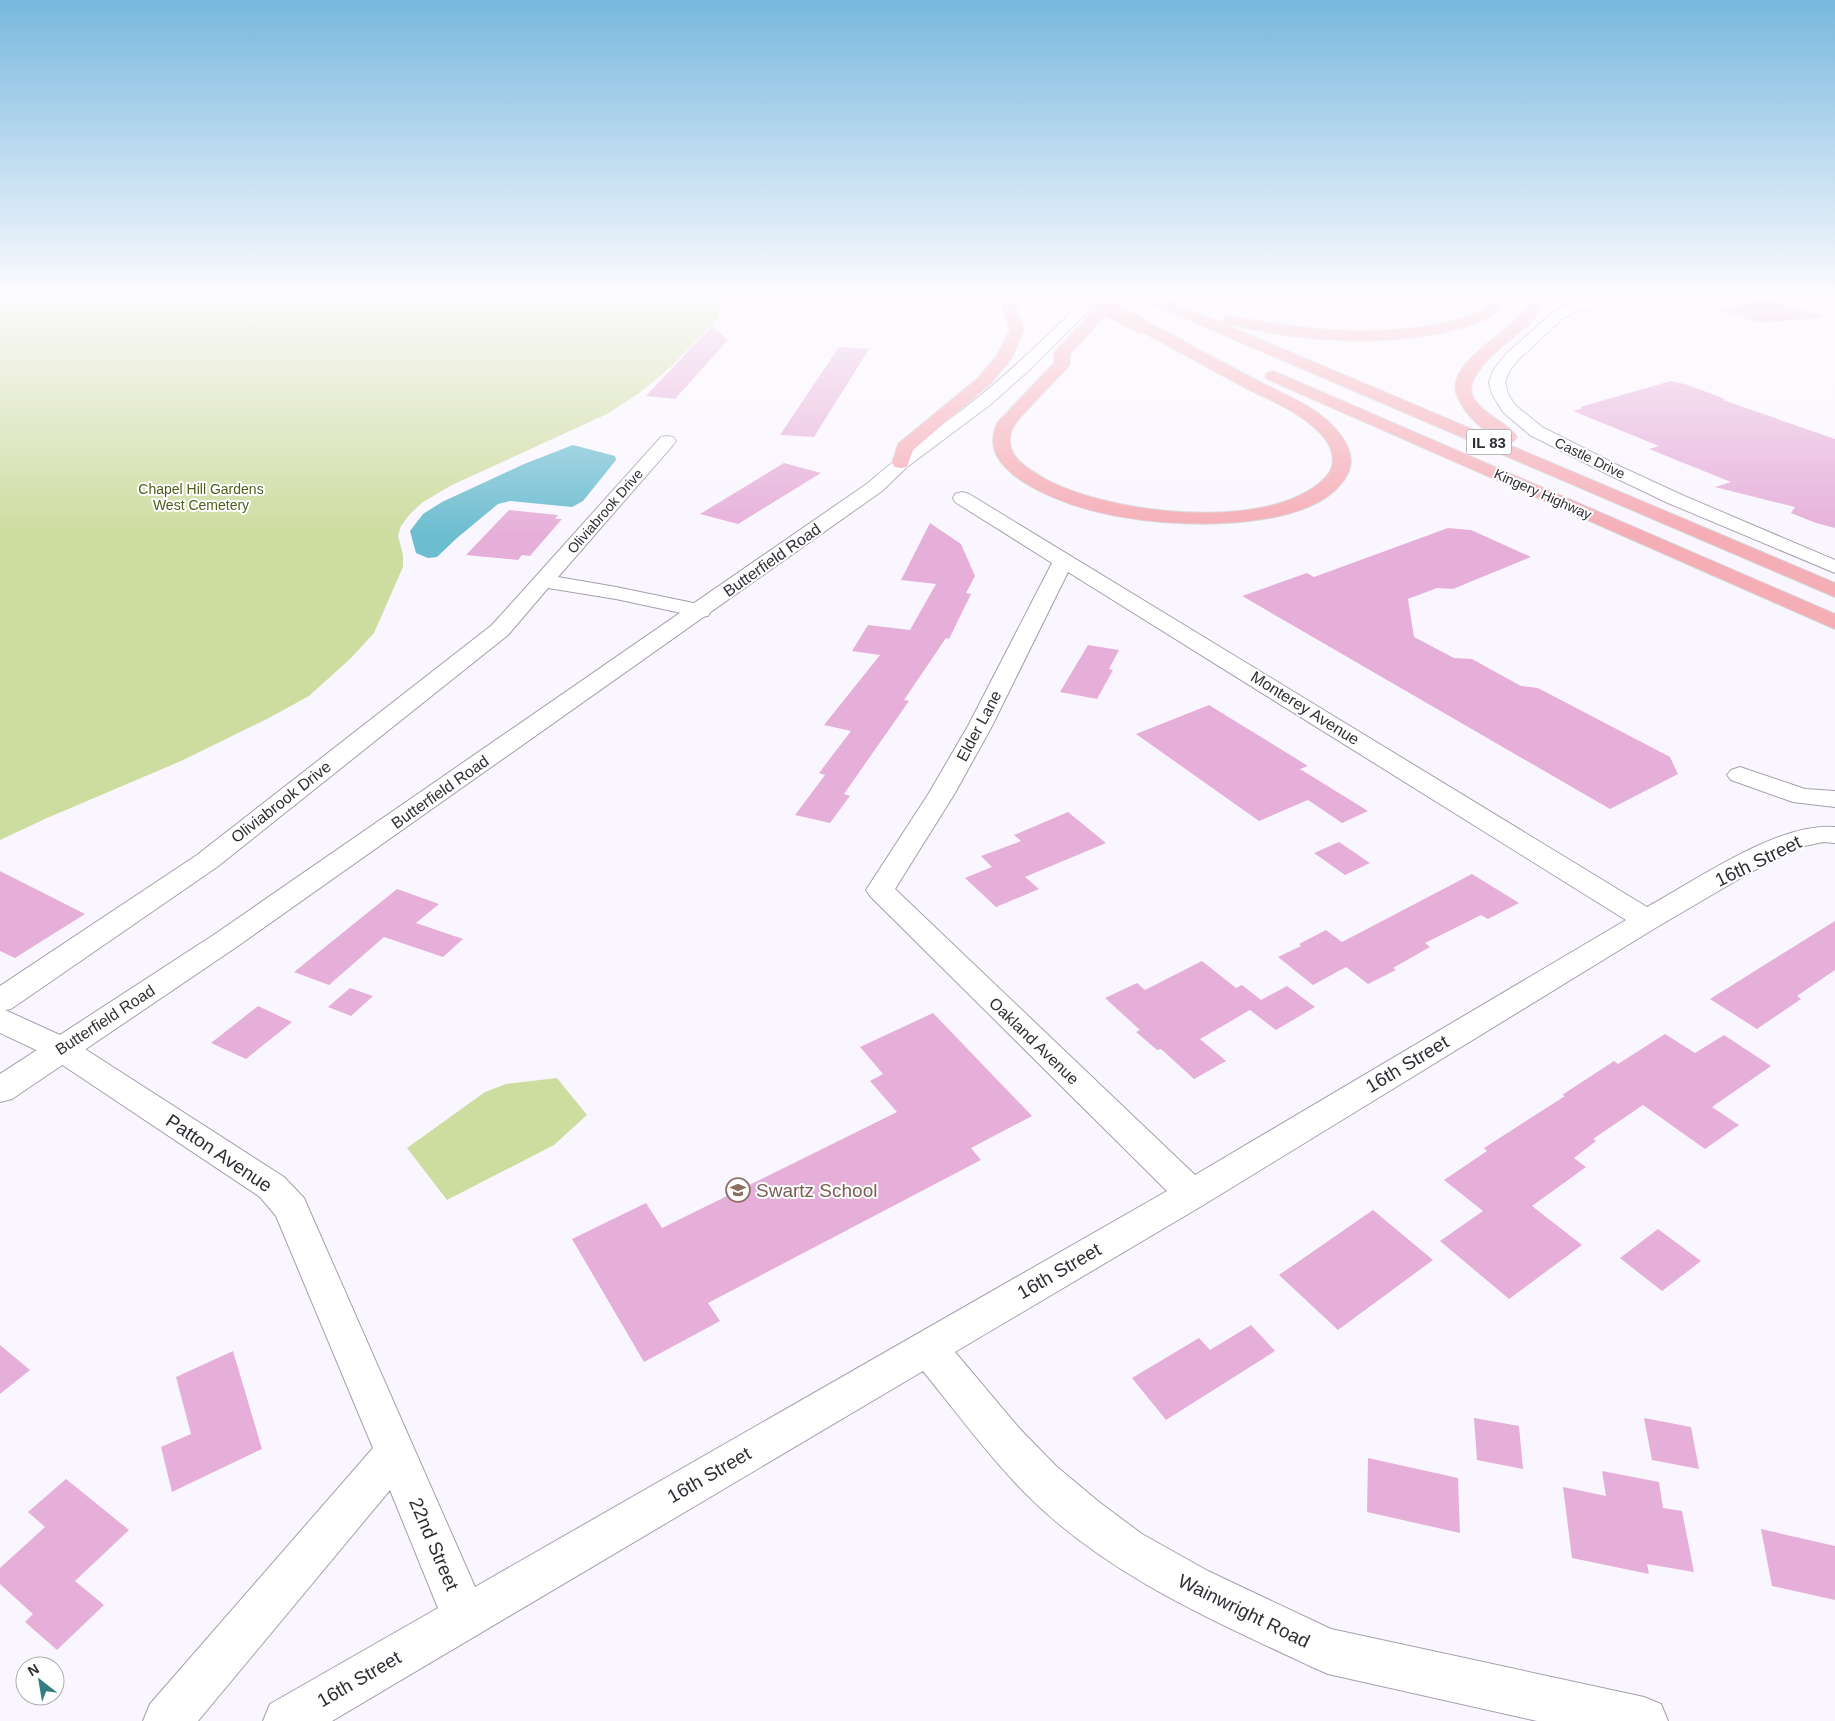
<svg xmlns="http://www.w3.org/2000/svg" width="1835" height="1721" viewBox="0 0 1835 1721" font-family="Helvetica,sans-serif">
	<rect width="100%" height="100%" fill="#faf6ff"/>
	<path fill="#cddc9f" d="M 0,294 L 723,294 L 718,318 L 671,367 L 638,394 L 607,414 L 452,485 L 423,502 L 410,514 L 401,526 L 398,536 L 403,555 L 403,567 L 374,633 L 350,659 L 309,696 L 267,719 L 181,761 L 47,818 L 0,840 Z
		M 557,1078 L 587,1115 L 554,1145 L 447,1200 L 407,1148 L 485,1092 L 506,1084 Z"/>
	<path fill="#6dbdd0" d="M 573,445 L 615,456 L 616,460 L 583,501 L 572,507 L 510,501 L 498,504 L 457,538 L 437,557 L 428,558 L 416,553 L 410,531 L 423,514 L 442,502 L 524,464 Z"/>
	<path fill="#e6afd9" d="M 1763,298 L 1822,316 L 1822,318 L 1759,323 L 1719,310 Z
		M 712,326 L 728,340 L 675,399 L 646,396 Z
		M 839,347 L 869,349 L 814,437 L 780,435 Z
		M 1671,381 L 1688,385 L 1725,399 L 1723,400 L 1835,439 L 1835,528 L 1816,523 L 1791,513 L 1795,507 L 1715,487 L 1731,482 L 1649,449 L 1659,446 L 1573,411 L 1583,408 L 1580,407 Z
		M 784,463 L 821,473 L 738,524 L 700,514 Z
		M 509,510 L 558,515 L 555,519 L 562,519 L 530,556 L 522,555 L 518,560 L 466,555 Z
		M 930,523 L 961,544 L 975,576 L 966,593 L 971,594 L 949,639 L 946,638 L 904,700 L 909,701 L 844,794 L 850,796 L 830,823 L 795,815 L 825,775 L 819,773 L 851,731 L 824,725 L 880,655 L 852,651 L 868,625 L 910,630 L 936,584 L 901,580 Z
		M 1448,528 L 1471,530 L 1531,557 L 1453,589 L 1437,588 L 1408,599 L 1414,637 L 1454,658 L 1472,659 L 1521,686 L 1538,688 L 1670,757 L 1678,774 L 1610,809 L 1242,596 L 1307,573 L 1314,577 Z
		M 1088,645 L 1119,650 L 1109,669 L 1113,670 L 1097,699 L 1060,692 Z
		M 1209,705 L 1308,766 L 1300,769 L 1368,811 L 1342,823 L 1308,800 L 1259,821 L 1136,734 Z
		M 1068,812 L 1106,843 L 1025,877 L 1039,889 L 996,907 L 965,878 L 992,867 L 981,856 L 1021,841 L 1014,835 Z
		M 1339,842 L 1370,863 L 1345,875 L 1314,853 Z
		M 0,871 L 85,914 L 15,958 L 0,951 Z
		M 1472,874 L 1519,903 L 1488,919 L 1481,915 L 1425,943 L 1430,947 L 1393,968 L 1396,970 L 1368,984 L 1346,967 L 1313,985 L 1278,957 L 1301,946 L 1299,944 L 1326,930 L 1342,942 Z
		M 397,889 L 439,904 L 416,923 L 463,939 L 443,957 L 384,937 L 329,985 L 294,972 Z
		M 1835,921 L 1835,970 L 1797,996 L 1801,999 L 1757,1029 L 1710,999 Z
		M 1202,961 L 1236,988 L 1242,985 L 1261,1000 L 1287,986 L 1315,1007 L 1276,1030 L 1250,1010 L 1200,1039 L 1226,1061 L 1194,1079 L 1161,1049 L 1157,1050 L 1136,1032 L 1140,1030 L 1105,998 L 1137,983 L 1145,990 Z
		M 350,988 L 373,996 L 351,1016 L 328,1007 Z
		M 258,1006 L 292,1022 L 246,1059 L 211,1043 Z
		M 933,1013 L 1032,1116 L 971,1148 L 981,1160 L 708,1303 L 720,1321 L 644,1362 L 572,1239 L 646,1203 L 662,1228 L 897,1112 L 870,1081 L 883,1074 L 860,1047 Z
		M 1665,1034 L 1695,1053 L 1724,1035 L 1771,1066 L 1712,1107 L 1739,1125 L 1705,1149 L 1643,1105 L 1593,1139 L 1596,1141 L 1574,1158 L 1586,1167 L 1532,1206 L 1582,1245 L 1509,1299 L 1440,1241 L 1483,1211 L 1444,1180 L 1487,1151 L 1484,1148 L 1565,1096 L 1562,1095 L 1614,1061 L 1618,1064 Z
		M 1373,1210 L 1433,1260 L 1338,1330 L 1279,1275 Z
		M 1658,1229 L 1701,1261 L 1662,1291 L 1620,1258 Z
		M 1251,1325 L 1275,1351 L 1166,1420 L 1132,1378 L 1199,1338 L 1210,1350 Z
		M 0,1345 L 30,1370 L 0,1394 Z
		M 233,1351 L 262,1449 L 172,1492 L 161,1447 L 191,1434 L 176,1377 Z
		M 1474,1418 L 1519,1426 L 1523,1469 L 1477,1460 Z
		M 1644,1418 L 1691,1427 L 1699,1469 L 1652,1460 Z
		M 1368,1458 L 1458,1478 L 1460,1533 L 1367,1512 Z
		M 1602,1471 L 1659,1482 L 1663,1508 L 1682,1511 L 1694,1572 L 1647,1564 L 1649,1574 L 1572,1558 L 1563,1487 L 1606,1496 Z
		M 66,1479 L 129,1530 L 75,1581 L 104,1605 L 57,1650 L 25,1622 L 33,1614 L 0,1584 L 0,1568 L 45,1527 L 28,1512 Z
		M 1761,1529 L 1835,1546 L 1835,1600 L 1772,1586 Z"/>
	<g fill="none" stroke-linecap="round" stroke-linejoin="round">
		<g stroke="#a59fad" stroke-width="2">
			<path id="street" d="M 1607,295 L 1612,296 L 1614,299 L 1612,302 L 1573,313 L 1562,319 L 1518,360 L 1510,370 L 1505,382 L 1508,394 L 1515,405 L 1542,427 L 1615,464 L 1682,495 L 1835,560 L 1835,573 L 1668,503 L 1603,472 L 1530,435 L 1503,412 L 1492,394 L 1489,382 L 1494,369 L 1506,354 L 1552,313 L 1563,307 Z
				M 667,436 L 673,437 L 676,441 L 673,445 L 558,577 L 616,587 L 708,606 L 711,611 L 708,616 L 700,617 L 616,599 L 548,588 L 508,635 L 217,867 L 11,1009 L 5,1010 L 71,1040 L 284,1177 L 304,1198 L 475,1587 L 1167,1191 L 870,896 L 866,890 L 929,793 L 968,726 L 1052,563 L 955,502 L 953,498 L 955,494 L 962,492 L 969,494 L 1647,907 C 1697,880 1778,822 1835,827 L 1835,843 L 1823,842 L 1800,847 L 1751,872 L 1657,927 L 1205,1204 L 955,1352 L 1019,1428 L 1056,1466 L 1099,1502 L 1142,1534 L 1208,1571 L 1331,1629 L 1644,1697 L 1661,1704 L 1668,1721 L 1537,1721 L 1328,1674 L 1312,1667 C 1210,1619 1105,1574 1025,1493 C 988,1455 956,1412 923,1371 L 332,1721 L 263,1721 L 270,1704 L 438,1608 L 390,1490 L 198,1721 L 143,1721 L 150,1704 L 373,1448 L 276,1216 L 260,1197 L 49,1056 L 0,1033 L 0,986 L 197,855 L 492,625 L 661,437 ZM 1068,572 L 1626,920 L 1195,1175 L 895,889 L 955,793 L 992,726 Z
				M 1740,767 L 1805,789 L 1835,791 L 1835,807 L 1793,802 L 1731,780 L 1727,775 L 1731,770 Z"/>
		</g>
		<g stroke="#a59fad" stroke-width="2">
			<path id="secondary" d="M 1090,294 L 1105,294 L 1027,372 L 991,404 L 907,467 L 882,491 L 235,948 L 12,1099 L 0,1102 L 0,1074 L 215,934 L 868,483 C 904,451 943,426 980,396 C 1019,364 1054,329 1090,294 Z"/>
		</g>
		<g stroke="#d6d5d6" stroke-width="2">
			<path id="highway" d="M 998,294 L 1012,294 L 1024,330 L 1011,359 L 990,384 L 913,450 L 907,467 L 901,468 L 895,467 L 892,463 L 898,444 L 978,378 L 996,357 L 1010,330 Z
				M 1109,294 L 1124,294 L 1070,354 L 1070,364 L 1068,367 C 1055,380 1043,393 1031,406 C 1026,412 1018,418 1014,426 C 1010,432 1009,440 1011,448 C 1015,461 1029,469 1040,476 C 1103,514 1270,534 1325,478 C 1338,465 1333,447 1322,435 C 1302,413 1274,402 1248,389 C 1210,369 1173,348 1135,328 L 1133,325 L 1135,322 L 1140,321 C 1161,326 1182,341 1201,351 C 1222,362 1243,373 1264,384 C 1286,395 1310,405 1329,422 C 1343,436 1358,455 1347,475 C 1320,526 1212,526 1162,522 C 1115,518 1066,508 1025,483 C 1002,468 984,450 998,422 L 1054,363 L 1054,353 L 1057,350 Z
				M 1133,294 L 1153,294 L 1835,583 L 1835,597 L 1135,297 Z
				M 1494,294 L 1508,294 C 1503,315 1482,321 1464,327 C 1388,349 1301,342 1225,323 L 1223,320 L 1225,317 L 1230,316 C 1304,330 1384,340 1458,319 C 1472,315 1489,310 1494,294 Z
				M 1532,294 L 1546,294 L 1547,300 C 1541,308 1536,317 1529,324 C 1513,339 1458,375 1474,399 C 1485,416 1506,421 1517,437 L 1514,441 C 1493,446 1449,403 1456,381 C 1463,357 1501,335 1518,318 C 1524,313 1528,306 1533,300 Z
				M 1273,371 L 1835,614 L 1835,629 L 1267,379 L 1265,376 L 1267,373 Z"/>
		</g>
		<use href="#street" fill="#fff" fill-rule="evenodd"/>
		<use href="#secondary" fill="#fff" fill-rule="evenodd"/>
		<use href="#highway" fill="#f5adb6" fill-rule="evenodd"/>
		<g stroke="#d6d5d6" stroke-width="17" stroke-linecap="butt">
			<path id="highway-bridge" d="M 1081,294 L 1140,325"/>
		</g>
		<use href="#highway-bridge" stroke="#f5adb6" stroke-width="16"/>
	</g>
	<linearGradient id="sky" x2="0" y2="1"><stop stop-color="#77b8de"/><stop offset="0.55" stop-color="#fdfbff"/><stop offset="1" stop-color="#fdfbff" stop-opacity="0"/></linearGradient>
	<rect width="1835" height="535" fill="url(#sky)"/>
	<defs>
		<g id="school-ring" transform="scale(1.25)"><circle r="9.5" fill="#fff" stroke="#8d6e63" stroke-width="1.5"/><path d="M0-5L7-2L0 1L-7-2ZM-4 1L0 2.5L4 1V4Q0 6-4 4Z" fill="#8d6e63"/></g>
	</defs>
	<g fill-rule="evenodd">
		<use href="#school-ring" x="738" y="1190"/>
	</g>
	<g text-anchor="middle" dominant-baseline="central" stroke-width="4" stroke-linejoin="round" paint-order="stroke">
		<g font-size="14" fill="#302e34" stroke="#fff">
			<text transform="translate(1590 458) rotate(26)">Castle Drive</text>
			<text transform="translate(1543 494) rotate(24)">Kingery Highway</text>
			<text transform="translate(605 511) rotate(-49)">Oliviabrook Drive</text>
		</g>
		<g font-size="14" fill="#515d1a" stroke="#fff">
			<text x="201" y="489">Chapel Hill Gardens<tspan x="201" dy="16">West Cemetery</tspan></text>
		</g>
		<rect fill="#fff" stroke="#6e6d71" stroke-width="1" x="1466.5" y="429.5" width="45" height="25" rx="4"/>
		<g font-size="15" font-weight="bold" fill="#302e34">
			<text x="1489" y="442">IL 83</text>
		</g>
		<g font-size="16" fill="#302e34" stroke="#fff">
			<text transform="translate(772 560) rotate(-35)">Butterfield Road</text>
			<text transform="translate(1305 708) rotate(32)">Monterey Avenue</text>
			<text transform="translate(979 726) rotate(-62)">Elder Lane</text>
			<text transform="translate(440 792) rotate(-35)">Butterfield Road</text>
			<text transform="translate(281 802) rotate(-38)">Oliviabrook Drive</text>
			<text transform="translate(105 1020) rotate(-33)">Butterfield Road</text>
			<text transform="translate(1034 1041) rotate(44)">Oakland Avenue</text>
		</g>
		<g font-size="19" fill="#302e34" stroke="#fff">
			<text transform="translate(1758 861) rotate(-26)">16th Street</text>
			<text transform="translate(1407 1064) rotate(-31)">16th Street</text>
			<text transform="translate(219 1153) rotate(34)">Patton Avenue</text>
			<text transform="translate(1059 1271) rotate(-30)">16th Street</text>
			<text transform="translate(709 1475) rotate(-30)">16th Street</text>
			<text transform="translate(434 1544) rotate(67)">22nd Street</text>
			<text transform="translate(1244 1611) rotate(26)">Wainwright Road</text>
			<text transform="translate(359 1679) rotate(-30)">16th Street</text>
		</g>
		<g font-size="19" fill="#785e54" stroke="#fff" text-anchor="start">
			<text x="756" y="1190">Swartz School</text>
		</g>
	</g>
	<g transform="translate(40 1681) rotate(329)"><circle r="24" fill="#ffffff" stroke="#acabae"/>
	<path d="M0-4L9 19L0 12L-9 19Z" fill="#347d80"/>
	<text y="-8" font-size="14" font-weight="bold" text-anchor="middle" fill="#302e34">N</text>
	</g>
</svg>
